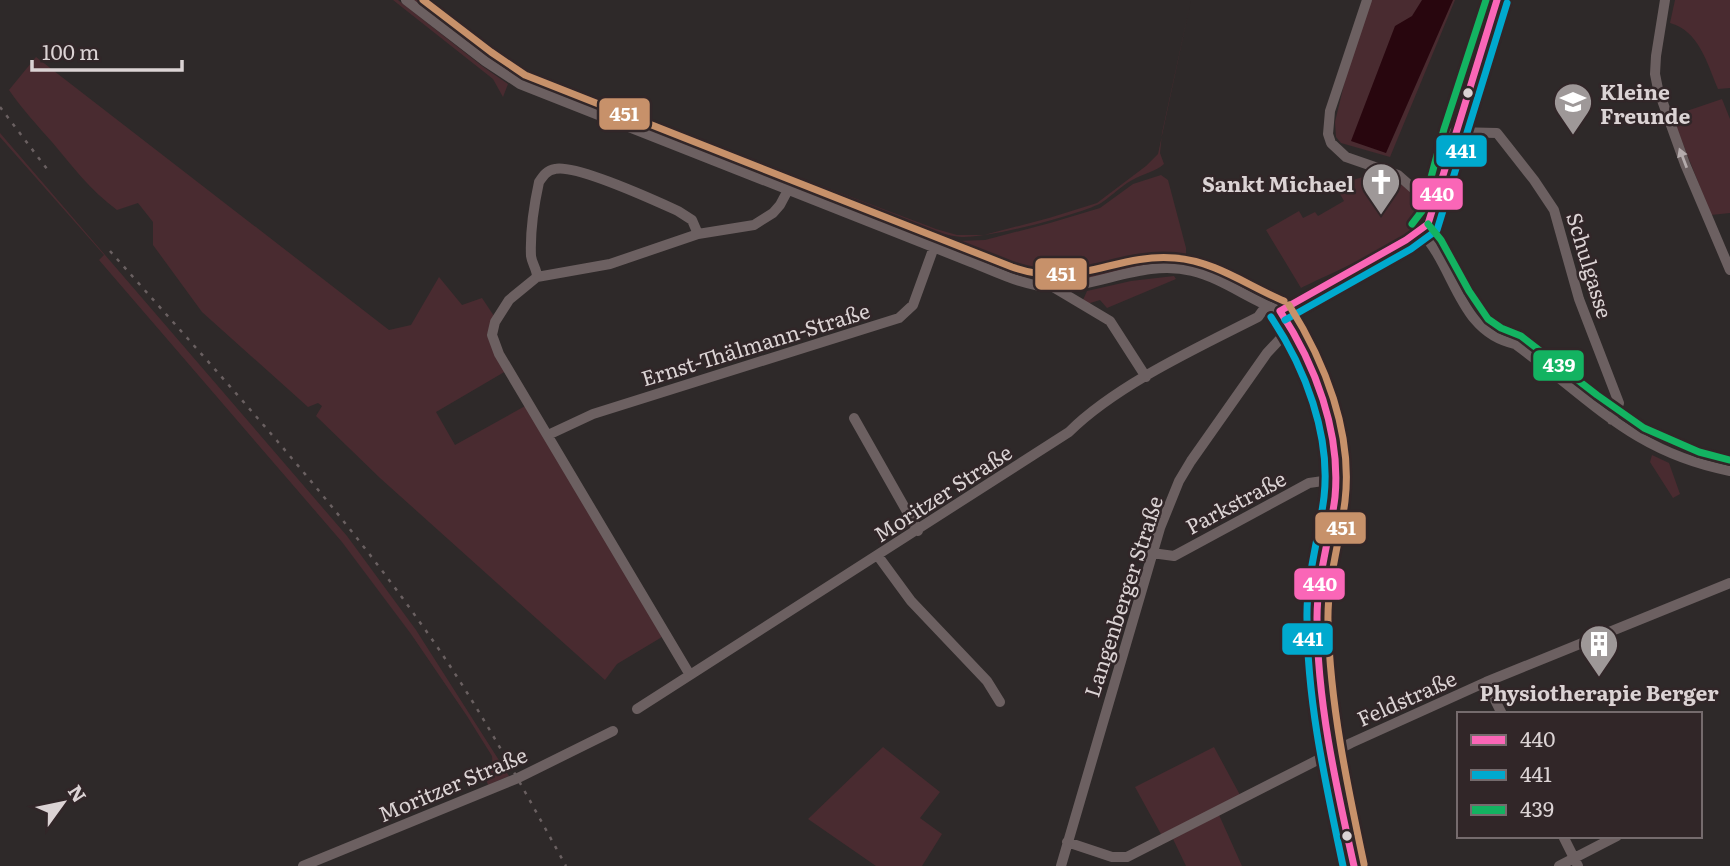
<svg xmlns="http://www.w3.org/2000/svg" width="1730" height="866" viewBox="0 0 1730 866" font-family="Literata,serif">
	<rect width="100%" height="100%" fill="#2e2929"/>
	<path fill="#492b30" d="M 393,0 L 398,0 L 482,66 L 508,84 L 503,97 L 493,79 Z
		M 413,0 L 417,0 L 485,52 L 529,80 L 787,182 L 786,185 L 543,90 C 495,66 455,33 413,0 Z
		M 422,0 L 427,0 L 506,59 L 552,84 L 936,229 L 957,235 L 984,235 L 1049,218 L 1097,203 L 1146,166 L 1158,154 L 1191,0 L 1162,133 L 1160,153 L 1164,164 C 1156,171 1146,173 1136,178 C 1123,184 1113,195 1101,203 C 1079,215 986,239 961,237 C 937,235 912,223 889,215 L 546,84 L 505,61 Z
		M 1370,0 L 1455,0 L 1390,157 L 1341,143 L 1336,137 L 1335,122 L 1346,76 Z
		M 1675,0 L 1730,0 L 1730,88 L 1718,89 C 1707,63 1699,31 1670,23 Z
		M 36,57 L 389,330 L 411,325 L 439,277 L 462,305 L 482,298 L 494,316 L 487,335 L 506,371 L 436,412 L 455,445 L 527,405 L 662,637 L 617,664 L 605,680 L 380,478 L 316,416 L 322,406 L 318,403 L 308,407 L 202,312 L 153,245 L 153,222 L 138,203 L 117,210 C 91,191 72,166 52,142 C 37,125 22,109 9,90 Z
		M 1722,99 L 1730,119 L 1730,213 L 1711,215 L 1672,116 Z
		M 0,133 L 347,536 L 416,630 L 509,776 L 488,785 L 486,779 L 493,769 L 492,756 L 467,716 L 411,634 L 342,542 L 99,260 L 104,255 L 0,137 Z
		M 1161,175 L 1168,180 L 1186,248 L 1186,265 C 1147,260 1109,279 1069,281 C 1023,283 978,258 936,242 L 937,237 L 957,241 L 985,240 L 1050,223 L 1100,208 L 1133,184 Z
		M 1370,175 L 1399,183 L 1417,196 C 1418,208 1420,219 1413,229 C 1404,242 1320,278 1301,288 L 1266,230 L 1299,211 L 1303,218 L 1315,212 L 1318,216 L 1344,201 L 1335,185 Z
		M 1174,276 L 1176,279 L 1107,308 L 1100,300 L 1087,304 L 1083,300 L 1087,291 L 1131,281 Z
		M 1652,455 L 1669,463 L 1680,494 L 1673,498 L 1650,462 Z
		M 883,747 L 940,792 L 920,818 L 942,834 L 922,866 L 876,866 L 808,819 Z
		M 1214,747 L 1240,795 L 1162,836 L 1135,787 Z
		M 1219,815 L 1242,866 L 1186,866 L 1173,839 Z"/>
	<path fill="#28060e" d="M 1422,0 L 1453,0 L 1386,153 L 1351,141 L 1395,26 L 1412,16 Z"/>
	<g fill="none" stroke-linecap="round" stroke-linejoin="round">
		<path stroke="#6c6061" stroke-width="10" d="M 406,0 L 485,61 L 520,84 L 966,260 C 993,270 1024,287 1053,287 C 1099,287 1145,259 1192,271 C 1222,278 1250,300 1280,311
			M 1367,0 L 1330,111 L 1328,134 L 1331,143 L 1346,157 L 1398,175 L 1423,197 L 1435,202
			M 1665,0 L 1656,56 L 1655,74 L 1658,89 L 1685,164 L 1730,270
			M 1454,132 L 1497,133 L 1534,180 L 1554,210 L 1579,299 L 1619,403 L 1612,420
			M 1420,231 C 1456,267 1458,332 1515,344 C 1591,399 1632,452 1730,471
			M 537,277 C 537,269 532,264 531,256 C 530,233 534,205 539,182 C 543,176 547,170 555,169 C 576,164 656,201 678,211 L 692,220 L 698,234
			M 1053,287 L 1110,321 L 1146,377
			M 1280,311 C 1309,351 1338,431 1336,481 C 1334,527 1317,572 1317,618 C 1318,703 1336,784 1354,866
			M 1280,311 L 1406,240 L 1428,224 L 1497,0
			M 854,418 L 918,531
			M 548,435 L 593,414 L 899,318 L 913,305 L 934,247
			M 1152,553 L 1174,556 L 1309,483 L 1337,479
			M 878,556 L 911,601 L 987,681 L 1000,702
			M 690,675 L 499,354 L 492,335 L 495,322 L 509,300 L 537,277 L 610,264 L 698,234 L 754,225 L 773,213 L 780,205 L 788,190
			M 1486,682 L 1502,714
			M 637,709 L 1069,432 C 1116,385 1199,347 1258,317 L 1266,306
			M 1563,836 L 1578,866
			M 1067,842 L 1112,857 L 1127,857 L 1351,743 L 1486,682 L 1730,583
			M 303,866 L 518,778 L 613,731
			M 1061,866 L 1160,528 L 1179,481 L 1191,461 L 1267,353 L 1282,337 L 1294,330
			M 1559,866 L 1617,836"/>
		<path stroke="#6a6061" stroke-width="2.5" stroke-dasharray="3.5 7" stroke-linecap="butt" d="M 0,107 L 47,169
			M 110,251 C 216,371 326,490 419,621 C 475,698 520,783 566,866"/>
		<g stroke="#312628" stroke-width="12">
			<path id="bus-1" d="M 1280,311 C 1315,364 1341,432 1335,497 C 1330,538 1317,577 1317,618 C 1317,702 1336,785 1354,866
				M 1280,311 L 1406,240 L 1428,224 L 1497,0"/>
		</g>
		<g stroke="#312628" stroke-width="12">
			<path id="bus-2" d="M 1271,317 C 1305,368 1331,435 1324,497 C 1319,538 1306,578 1307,619 C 1307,702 1326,785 1343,866
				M 1285,320 L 1411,249 L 1437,230 L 1507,3"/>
		</g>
		<g stroke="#312628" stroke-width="12">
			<path id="bus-3" d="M 1412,224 L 1422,211 L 1444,129 L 1486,0
				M 1428,224 L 1441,240 L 1469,291 L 1488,319 L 1501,328 L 1521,336 L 1597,395 L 1644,428 L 1699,452 L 1730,460"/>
		</g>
		<g stroke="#312628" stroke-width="12">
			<path id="bus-4" d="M 423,0 L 491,52 L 525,75 L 1012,267 C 1078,290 1114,253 1175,258 C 1215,261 1248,286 1284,301
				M 1289,305 C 1325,362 1353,433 1345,501 C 1340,541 1327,581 1328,622 C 1330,704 1347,784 1364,864"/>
		</g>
		<use href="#bus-1" stroke="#fa66b7" stroke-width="7"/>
		<use href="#bus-2" stroke="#00a9ce" stroke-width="7"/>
		<use href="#bus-3" stroke="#13b361" stroke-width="7"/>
		<use href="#bus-4" stroke="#c7916a" stroke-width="7"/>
	</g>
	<defs><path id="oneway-solid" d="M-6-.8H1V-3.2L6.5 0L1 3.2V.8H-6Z" transform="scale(1.75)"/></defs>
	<use fill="#b4abac" href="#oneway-solid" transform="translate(1683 158) rotate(-111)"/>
	<defs>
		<g id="school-pin" transform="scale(2.0125)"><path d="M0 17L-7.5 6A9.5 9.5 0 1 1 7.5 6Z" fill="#9e9898" stroke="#312628"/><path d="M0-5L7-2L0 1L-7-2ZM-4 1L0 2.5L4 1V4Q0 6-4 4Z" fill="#fff"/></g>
		<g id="church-pin" transform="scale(2.0125)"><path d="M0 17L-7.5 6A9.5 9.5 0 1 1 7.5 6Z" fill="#9e9898" stroke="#312628"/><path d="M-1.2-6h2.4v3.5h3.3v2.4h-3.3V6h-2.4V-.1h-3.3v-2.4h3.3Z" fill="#fff"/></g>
		<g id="building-pin" transform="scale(2.0125)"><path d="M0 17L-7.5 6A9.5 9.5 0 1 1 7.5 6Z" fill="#9e9898" stroke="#312628"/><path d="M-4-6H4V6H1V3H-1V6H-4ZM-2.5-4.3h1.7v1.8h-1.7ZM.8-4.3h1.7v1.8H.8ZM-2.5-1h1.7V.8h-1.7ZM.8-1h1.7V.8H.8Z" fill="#fff"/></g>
	</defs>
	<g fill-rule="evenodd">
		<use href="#school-pin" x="1573" y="102"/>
		<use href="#church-pin" x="1381" y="182"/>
		<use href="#building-pin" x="1599" y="644"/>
	</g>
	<g fill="#dbd3d4" stroke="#312628" stroke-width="2.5">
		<circle cx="1468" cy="93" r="6"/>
		<circle cx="1347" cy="836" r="6"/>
	</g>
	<g text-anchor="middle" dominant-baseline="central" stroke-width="5" stroke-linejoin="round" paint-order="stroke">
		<g font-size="21" font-weight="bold" fill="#dbd3d4" stroke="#312628" text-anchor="start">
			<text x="1600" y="90">Kleine<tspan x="1600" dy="24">Freunde</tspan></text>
			<text x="1354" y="182" text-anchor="end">Sankt Michael</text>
			<text x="1599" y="691" text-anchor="middle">Physiotherapie Berger</text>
		</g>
		<g font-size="21" fill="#dbd3d4" stroke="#312628">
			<text transform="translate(1591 265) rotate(73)">Schulgasse</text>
			<text transform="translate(755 343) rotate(-17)">Ernst-Thälmann-Straße</text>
			<text transform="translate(942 492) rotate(-33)">Moritzer Straße</text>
			<text transform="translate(1235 501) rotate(-28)">Parkstraße</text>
			<text transform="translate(1122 596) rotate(-72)">Langenberger Straße</text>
			<text transform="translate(1406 697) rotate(-24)">Feldstraße</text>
			<text transform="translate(452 783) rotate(-23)">Moritzer Straße</text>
		</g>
	</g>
	<g stroke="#312628" stroke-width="2.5">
		<rect x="598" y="97" width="53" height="34" rx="7" fill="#c7916a"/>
		<rect x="1435" y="134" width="53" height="34" rx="7" fill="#00a9ce"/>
		<rect x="1411" y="177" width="53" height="34" rx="7" fill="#fa66b7"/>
		<rect x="1034" y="257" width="54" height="34" rx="7" fill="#c7916a"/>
		<rect x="1532" y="349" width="53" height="33" rx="7" fill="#13b361"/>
		<rect x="1314" y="511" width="53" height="34" rx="7" fill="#c7916a"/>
		<rect x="1293" y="567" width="53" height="34" rx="7" fill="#fa66b7"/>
		<rect x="1281" y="622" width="53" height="34" rx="7" fill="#00a9ce"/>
	</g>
	<g font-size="19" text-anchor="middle" font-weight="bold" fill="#fff">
		<text x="624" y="121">451</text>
		<text x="1461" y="158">441</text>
		<text x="1437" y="201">440</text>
		<text x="1061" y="281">451</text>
		<text x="1559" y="372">439</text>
		<text x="1341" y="535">451</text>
		<text x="1320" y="591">440</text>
		<text x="1308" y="646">441</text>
	</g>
	<rect x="1457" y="712" width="245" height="126" fill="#312628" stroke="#756b6d" stroke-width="2"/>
	<rect x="1471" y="735" width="35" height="10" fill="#fa66b7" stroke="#756b6d" stroke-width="2"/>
	<text x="1520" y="747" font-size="21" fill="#dbd3d4">440</text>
	<rect x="1471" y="770" width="35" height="10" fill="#00a9ce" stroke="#756b6d" stroke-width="2"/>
	<text x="1520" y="782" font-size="21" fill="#dbd3d4">441</text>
	<rect x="1471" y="805" width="35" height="10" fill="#13b361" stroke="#756b6d" stroke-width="2"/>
	<text x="1520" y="817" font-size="21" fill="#dbd3d4">439</text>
	<g transform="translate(63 803) rotate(57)" stroke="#312628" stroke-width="5" paint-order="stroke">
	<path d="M0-5L12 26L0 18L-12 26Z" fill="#dbd3d4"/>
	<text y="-10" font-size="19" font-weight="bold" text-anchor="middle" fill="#dbd3d4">N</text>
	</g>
	<path d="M32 60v10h150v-10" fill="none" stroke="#dbd3d4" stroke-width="3.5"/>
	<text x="42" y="60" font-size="21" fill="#dbd3d4" stroke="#312628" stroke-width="5" paint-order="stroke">100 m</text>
</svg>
